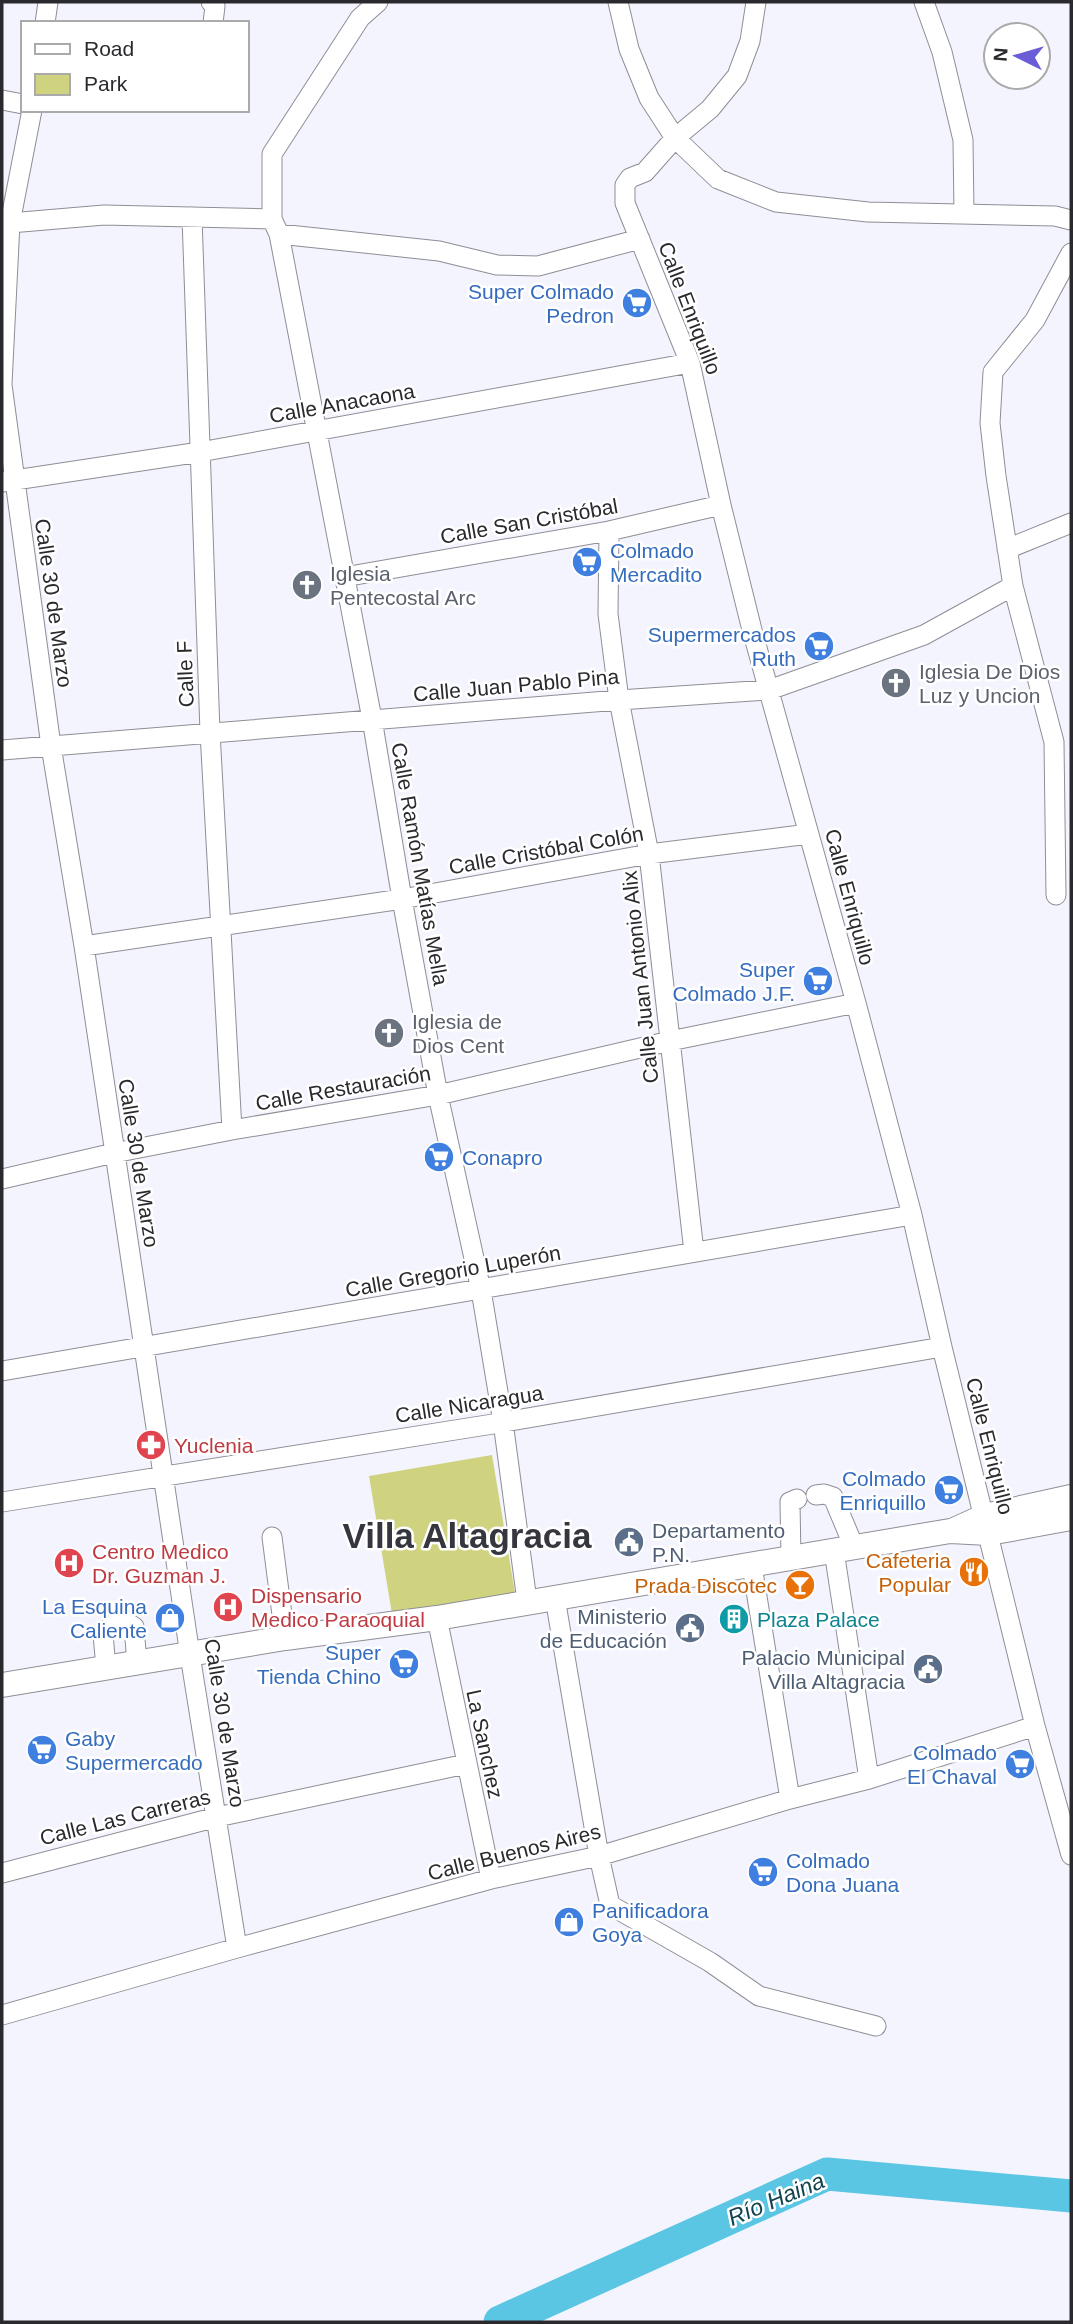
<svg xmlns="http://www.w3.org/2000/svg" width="1073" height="2324" viewBox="0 0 1073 2324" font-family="Arial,sans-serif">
	<rect width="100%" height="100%" fill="#f4f4fe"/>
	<path fill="#cfd27f" d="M 492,1455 L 515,1593 L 392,1614 L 369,1476 Z"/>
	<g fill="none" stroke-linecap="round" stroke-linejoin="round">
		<path stroke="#5ac6e4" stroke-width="33" d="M 500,2322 L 827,2174 L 1071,2196"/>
		<g stroke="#8e8e96" stroke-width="21">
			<path id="minor" d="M 211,2 L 215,6 L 213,23
				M 378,2 L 360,18 L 272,154 L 272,219 L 279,234 L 372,719 L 402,899 L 438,1095 L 481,1290 L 503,1422 L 527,1601
				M 618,2 L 629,49 L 649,98 L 675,138 L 718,179 L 776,202 L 868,212 L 1055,216 L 1071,220
				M 756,2 L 750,41 L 737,76 L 710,109 L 675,138 L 645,172 L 630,178 L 625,185 L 625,203 L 690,363 L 721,505 L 752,630 L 856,1003 L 912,1215 L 942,1347 L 1035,1726 L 1071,1855
				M 924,2 L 942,52 L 963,140 L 964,213
				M 45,23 L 48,2
				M 2,100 L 23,104
				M 192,217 L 210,732 L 232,1130
				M 10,223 L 104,215 L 272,219
				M 279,234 L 439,251 L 497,265 L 538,266 L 640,239
				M 2,384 L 10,223 L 32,110
				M 2,385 L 51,746 L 84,946 L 190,1655 L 237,1948
				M 2,482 L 200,452 L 690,363
				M 609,531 L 608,614 L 619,700 L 649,854 L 694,1252
				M 1007,549 L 1071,523
				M 344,577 L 609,531 L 721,505
				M 2,750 L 619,700 L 769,690 L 924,635 L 1013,586
				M 1056,895 L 1054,742 L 1013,586 L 996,476 L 990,423 L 993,372 L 1035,320 L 1071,253
				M 84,946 L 402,899 L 649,854 L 809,834
				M 2,1179 L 114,1153 L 232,1130 L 438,1095 L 670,1041 L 856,1003
				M 2,1371 L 912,1215
				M 816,1495 L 824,1494 L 833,1497 L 854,1547
				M 2,1502 L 493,1424 L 942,1347
				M 272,1537 L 285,1638
				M 834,1551 L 869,1779
				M 791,1558 L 790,1502 L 797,1499
				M 752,1566 L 790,1799
				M 555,1598 L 599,1856 L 610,1905 L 710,1962 L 759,1996 L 876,2026
				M 437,1618 L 491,1879
				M 106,1668 L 103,1634 L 114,1624 L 125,1621 L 134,1627 L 137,1663
				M 2,1873 L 217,1817 L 466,1764
				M 2,2015 L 237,1948 L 491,1879 L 599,1856 L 790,1799 L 869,1779 L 1035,1726"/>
		</g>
		<g stroke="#8e8e96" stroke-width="26">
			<path id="major" d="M 954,1530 L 985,1516 L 1071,1497
				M 2,1685 L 285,1638 L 437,1618 L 950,1531 L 989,1533 L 1071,1518"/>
		</g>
		<use href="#minor" stroke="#fff" stroke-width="19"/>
		<use href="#major" stroke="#fff" stroke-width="24"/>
	</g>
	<defs>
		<g id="supermarket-disc" transform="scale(1.575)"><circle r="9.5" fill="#3f7fe0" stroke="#fff"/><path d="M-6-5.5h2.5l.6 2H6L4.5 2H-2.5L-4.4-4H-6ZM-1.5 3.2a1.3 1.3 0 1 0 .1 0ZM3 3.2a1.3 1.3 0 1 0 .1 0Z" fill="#fff"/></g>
		<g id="church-disc" transform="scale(1.575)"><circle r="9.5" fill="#6b7280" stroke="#fff"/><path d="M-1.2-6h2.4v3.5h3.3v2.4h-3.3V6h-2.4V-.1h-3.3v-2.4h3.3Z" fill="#fff"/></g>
		<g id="pharmacy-disc" transform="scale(1.575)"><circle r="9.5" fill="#e0444e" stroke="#fff"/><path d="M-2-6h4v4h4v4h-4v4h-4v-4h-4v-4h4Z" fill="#fff"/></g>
		<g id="civic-disc" transform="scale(1.575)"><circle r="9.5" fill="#5c6f8a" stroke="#fff"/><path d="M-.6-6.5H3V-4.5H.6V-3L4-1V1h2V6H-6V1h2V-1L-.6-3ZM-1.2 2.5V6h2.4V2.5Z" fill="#fff"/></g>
		<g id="hospital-disc" transform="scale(1.575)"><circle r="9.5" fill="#e0444e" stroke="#fff"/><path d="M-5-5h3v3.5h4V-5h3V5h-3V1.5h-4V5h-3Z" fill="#fff"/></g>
		<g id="restaurant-disc" transform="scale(1.575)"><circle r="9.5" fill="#e8710a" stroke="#fff"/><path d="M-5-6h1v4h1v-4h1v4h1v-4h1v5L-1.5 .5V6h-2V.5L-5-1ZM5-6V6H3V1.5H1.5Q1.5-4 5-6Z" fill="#fff"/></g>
		<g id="bar-disc" transform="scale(1.575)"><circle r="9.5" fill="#e8710a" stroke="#fff"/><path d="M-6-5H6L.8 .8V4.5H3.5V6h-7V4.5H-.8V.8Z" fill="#fff"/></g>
		<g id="shop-disc" transform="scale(1.575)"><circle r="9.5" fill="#3f7fe0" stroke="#fff"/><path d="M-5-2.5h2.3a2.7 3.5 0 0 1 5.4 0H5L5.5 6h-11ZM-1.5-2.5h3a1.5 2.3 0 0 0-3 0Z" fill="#fff"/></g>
		<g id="building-disc" transform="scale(1.575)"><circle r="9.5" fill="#0f9aa8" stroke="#fff"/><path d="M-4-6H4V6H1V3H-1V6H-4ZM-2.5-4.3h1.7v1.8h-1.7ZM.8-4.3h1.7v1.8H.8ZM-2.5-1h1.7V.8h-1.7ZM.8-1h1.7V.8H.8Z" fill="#fff"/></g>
	</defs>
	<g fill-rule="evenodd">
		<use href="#supermarket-disc" x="637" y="303"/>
		<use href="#supermarket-disc" x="587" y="562"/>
		<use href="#church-disc" x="307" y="585"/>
		<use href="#supermarket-disc" x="819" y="646"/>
		<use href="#church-disc" x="896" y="683"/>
		<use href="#supermarket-disc" x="818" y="981"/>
		<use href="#church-disc" x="389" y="1033"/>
		<use href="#supermarket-disc" x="439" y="1157"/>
		<use href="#pharmacy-disc" x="151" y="1445"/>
		<use href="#supermarket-disc" x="949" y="1490"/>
		<use href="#civic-disc" x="629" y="1542"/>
		<use href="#hospital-disc" x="69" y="1563"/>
		<use href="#restaurant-disc" x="974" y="1572"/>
		<use href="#bar-disc" x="800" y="1585"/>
		<use href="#hospital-disc" x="228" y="1607"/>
		<use href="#shop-disc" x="170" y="1618"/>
		<use href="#building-disc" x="734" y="1619"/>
		<use href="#civic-disc" x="690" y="1628"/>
		<use href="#supermarket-disc" x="404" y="1664"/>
		<use href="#civic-disc" x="928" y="1669"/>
		<use href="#supermarket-disc" x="42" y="1750"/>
		<use href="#supermarket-disc" x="1020" y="1764"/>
		<use href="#supermarket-disc" x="763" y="1872"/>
		<use href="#shop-disc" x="569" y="1922"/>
	</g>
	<g text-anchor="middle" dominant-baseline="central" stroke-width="5" stroke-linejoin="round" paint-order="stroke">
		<g font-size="21" fill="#366cbe" stroke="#fff" text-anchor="end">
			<text x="614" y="291">Super Colmado<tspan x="614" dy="24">Pedron</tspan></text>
			<text x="610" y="550" text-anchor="start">Colmado<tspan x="610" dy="24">Mercadito</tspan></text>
			<text x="796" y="634">Supermercados<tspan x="796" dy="24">Ruth</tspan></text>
			<text x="795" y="969">Super<tspan x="795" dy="24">Colmado J.F.</tspan></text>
			<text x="462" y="1157" text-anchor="start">Conapro</text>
			<text x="926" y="1478">Colmado<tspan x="926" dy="24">Enriquillo</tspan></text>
			<text x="147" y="1606">La Esquina<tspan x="147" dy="24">Caliente</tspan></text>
			<text x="381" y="1652">Super<tspan x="381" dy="24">Tienda Chino</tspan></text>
			<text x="65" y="1738" text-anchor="start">Gaby<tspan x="65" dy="24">Supermercado</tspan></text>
			<text x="997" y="1752">Colmado<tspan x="997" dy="24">El Chaval</tspan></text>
			<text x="786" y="1860" text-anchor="start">Colmado<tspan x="786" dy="24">Dona Juana</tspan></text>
			<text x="592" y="1910" text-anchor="start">Panificadora<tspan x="592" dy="24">Goya</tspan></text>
		</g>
		<g font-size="21" fill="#2a2a2e" stroke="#fff">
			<text transform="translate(690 308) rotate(69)">Calle Enriquillo</text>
			<text transform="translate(342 403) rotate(-10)">Calle Anacaona</text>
			<text transform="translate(529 521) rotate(-10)">Calle San Cristóbal</text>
			<text transform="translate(54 603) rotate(82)">Calle 30 de Marzo</text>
			<text transform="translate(185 674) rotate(-92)">Calle F</text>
			<text transform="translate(516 685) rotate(-5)">Calle Juan Pablo Pina</text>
			<text transform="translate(546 850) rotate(-10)">Calle Cristóbal Colón</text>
			<text transform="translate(420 864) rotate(80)">Calle Ramón Matías Mella</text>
			<text transform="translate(850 897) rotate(75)">Calle Enriquillo</text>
			<text transform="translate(640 977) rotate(-96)">Calle Juan Antonio Alix</text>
			<text transform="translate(343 1088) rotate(-10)">Calle Restauración</text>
			<text transform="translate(139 1163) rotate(81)">Calle 30 de Marzo</text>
			<text transform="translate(453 1271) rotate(-10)">Calle Gregorio Luperón</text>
			<text transform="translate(469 1404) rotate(-9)">Calle Nicaragua</text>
			<text transform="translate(990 1446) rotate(76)">Calle Enriquillo</text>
			<text transform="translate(225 1723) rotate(81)">Calle 30 de Marzo</text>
			<text transform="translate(485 1744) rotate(78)">La Sanchez</text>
			<text transform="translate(125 1817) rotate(-14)">Calle Las Carreras</text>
			<text transform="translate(514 1852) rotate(-14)">Calle Buenos Aires</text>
		</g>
		<g font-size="21" fill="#5b616d" stroke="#fff" text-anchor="start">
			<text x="330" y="573">Iglesia<tspan x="330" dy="24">Pentecostal Arc</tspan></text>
			<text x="919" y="671">Iglesia De Dios<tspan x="919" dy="24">Luz y Uncion</tspan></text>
			<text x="412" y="1021">Iglesia de<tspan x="412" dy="24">Dios Cent</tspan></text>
		</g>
		<g font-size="21" fill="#be3a42" stroke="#fff" text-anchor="start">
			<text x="174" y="1445">Yuclenia</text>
			<text x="92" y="1551">Centro Medico<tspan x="92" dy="24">Dr. Guzman J.</tspan></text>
			<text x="251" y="1595">Dispensario<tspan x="251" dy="24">Medico Paraoquial</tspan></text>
		</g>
		<g font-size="21" fill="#4e5e75" stroke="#fff" text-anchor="end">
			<text x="652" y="1530" text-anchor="start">Departamento<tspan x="652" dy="24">P.N.</tspan></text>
			<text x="667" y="1616">Ministerio<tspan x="667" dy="24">de Educación</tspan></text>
			<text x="905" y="1657">Palacio Municipal<tspan x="905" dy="24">Villa Altagracia</tspan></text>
		</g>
		<g font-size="21" fill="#c56008" stroke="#fff" text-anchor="end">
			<text x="951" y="1560">Cafeteria<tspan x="951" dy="24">Popular</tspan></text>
			<text x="777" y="1585">Prada Discotec</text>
		</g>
		<g font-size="21" fill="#0d838f" stroke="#fff" text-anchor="start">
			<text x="757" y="1619">Plaza Palace</text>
		</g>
		<g font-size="23" font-style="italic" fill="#11424e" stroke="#fff">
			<text transform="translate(776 2199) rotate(-23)">Río Haina</text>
		</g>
		<g font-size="35" font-weight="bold" fill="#36363e" stroke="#fff">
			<text x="467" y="1535">Villa Altagracia</text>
		</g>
	</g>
	<rect width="1073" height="2324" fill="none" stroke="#2a2a2e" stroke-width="7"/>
	<rect x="21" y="21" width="228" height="91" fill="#ffffff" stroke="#aaaaab" stroke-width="2"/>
	<rect x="35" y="44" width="35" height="10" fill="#ffffff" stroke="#aaaaab" stroke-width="2"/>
	<text x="84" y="56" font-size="21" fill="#2a2a2e">Road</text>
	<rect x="35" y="74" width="35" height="21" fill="#cfd27f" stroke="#aaaaab" stroke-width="2"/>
	<text x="84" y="91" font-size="21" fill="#2a2a2e">Park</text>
	<g transform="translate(1017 56) rotate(275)"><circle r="33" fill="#ffffff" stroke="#aaaaab" stroke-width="2"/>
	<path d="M0-5L12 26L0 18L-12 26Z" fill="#6b5dd6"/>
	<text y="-10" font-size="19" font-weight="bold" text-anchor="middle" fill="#2a2a2e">N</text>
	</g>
</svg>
